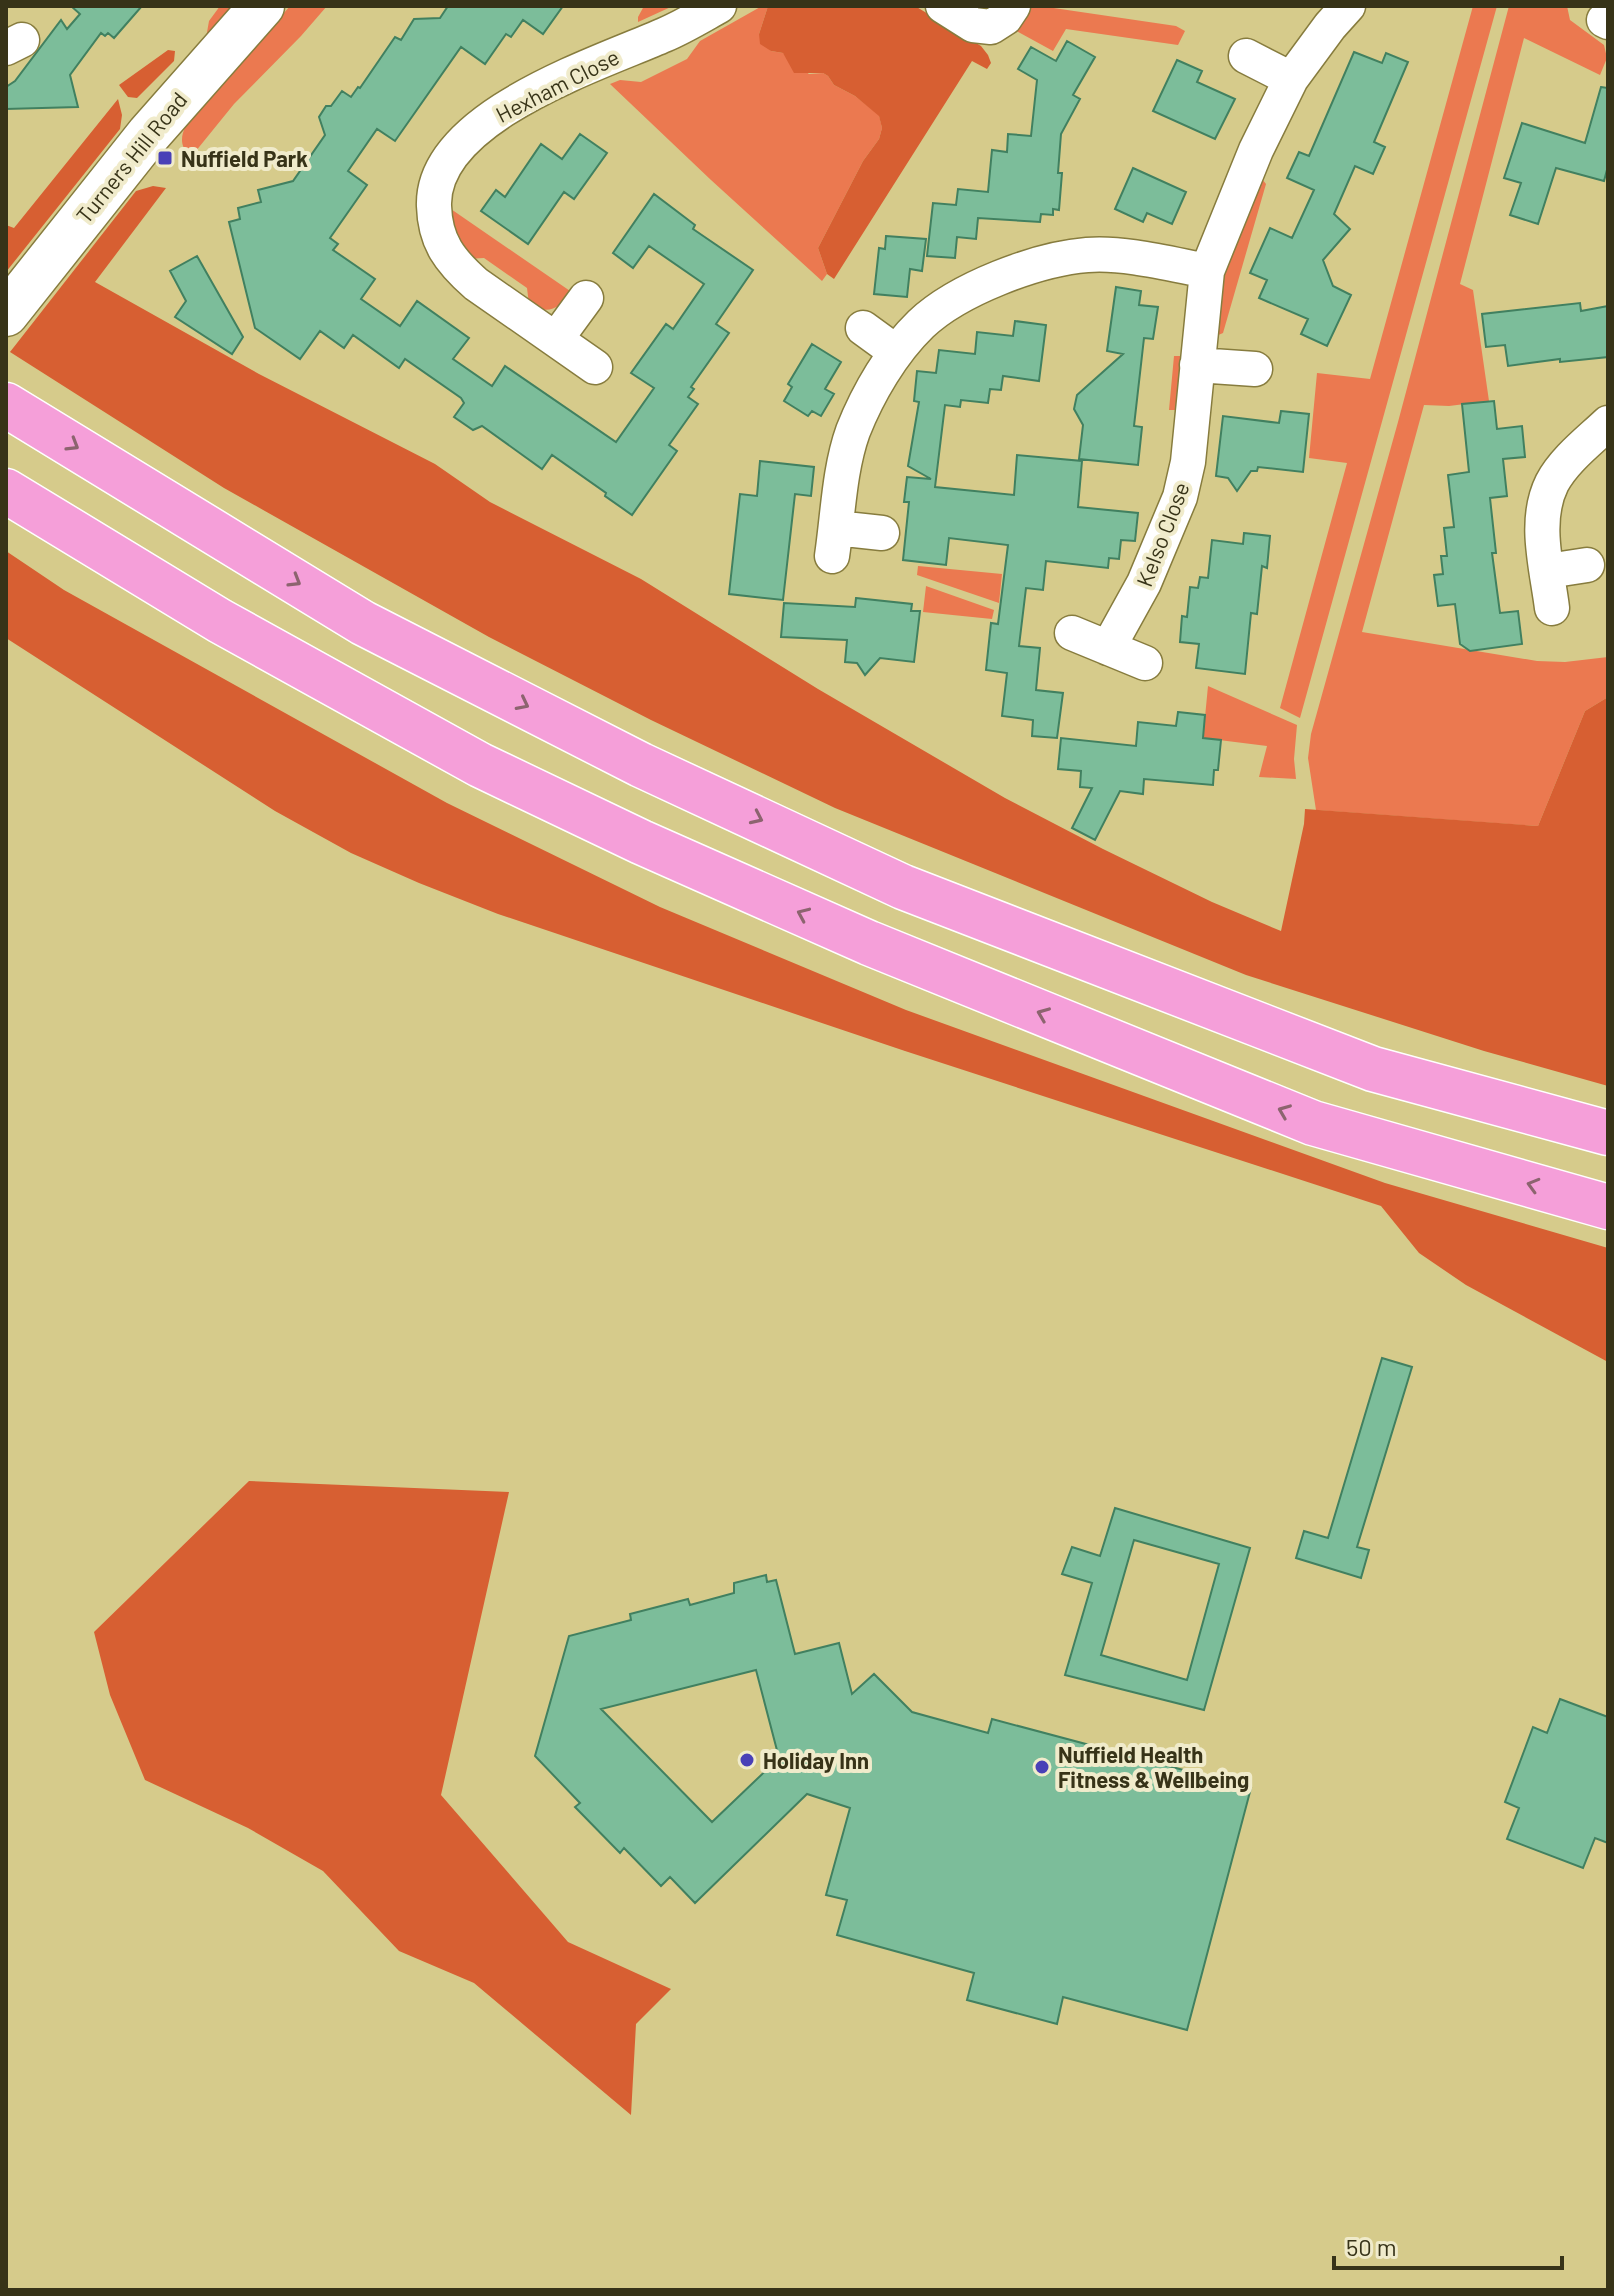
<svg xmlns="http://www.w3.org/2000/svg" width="1614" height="2296" viewBox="0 0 1614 2296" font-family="Barlow,sans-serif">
	<rect width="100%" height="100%" fill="#d6cb8b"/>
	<path fill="#eb7950" d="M 220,6 L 237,6 L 206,38 L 209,21 Z
		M 290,6 L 327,6 L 301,36 L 234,104 L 191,157 C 180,147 180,138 186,125 Z
		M 644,6 L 673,6 L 638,22 L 638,17 Z
		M 762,6 L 768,6 L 759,34 L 771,51 L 783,53 L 809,74 L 823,73 L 828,76 L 834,85 L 855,96 L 879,115 L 882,128 L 879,139 L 863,161 L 818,248 L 827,274 L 822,281 L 711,180 L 610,84 L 620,80 L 641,82 L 687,59 L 700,41 Z
		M 1024,6 L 1040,6 L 1176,26 L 1185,31 L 1178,45 L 1066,29 L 1053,51 L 1011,28 Z
		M 1473,6 L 1497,6 L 1300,718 L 1280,708 L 1347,463 L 1309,458 L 1317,373 L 1370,379 Z
		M 1509,6 L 1567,6 L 1570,20 L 1604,45 L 1607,58 L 1600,75 L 1524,38 L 1460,284 L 1473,290 L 1489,401 L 1449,406 L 1424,405 L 1362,632 L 1537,661 L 1565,662 L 1608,657 L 1608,697 L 1585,711 L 1538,826 L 1316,810 L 1308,758 L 1311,734 L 1398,422 Z
		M 1262,179 L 1266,184 L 1223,333 L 1216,336 L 1224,265 Z
		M 448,207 L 573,293 C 559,308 548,316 529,304 L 527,288 L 484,258 L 466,259 L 458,249 Z
		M 1174,356 L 1185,356 L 1180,410 L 1169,410 Z
		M 918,566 L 1002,574 L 999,603 L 917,575 Z
		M 926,586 L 994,610 L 992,619 L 923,612 Z
		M 1208,686 L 1297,725 L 1294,759 L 1296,779 L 1259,777 L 1267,746 L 1203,738 Z"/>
	<path fill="#d75f32" d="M 768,6 L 915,6 L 981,46 L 988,55 L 991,63 L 987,69 L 972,61 L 834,279 L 827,274 L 818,248 L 863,161 L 879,139 L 882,128 L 879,116 L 855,96 L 834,85 L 828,76 L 823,73 L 794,73 L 783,53 L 771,51 L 760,44 L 759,34 Z
		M 168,50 L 175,51 L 174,61 L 137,98 L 128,97 L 119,85 Z
		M 118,99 L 122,115 L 120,129 L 6,272 L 6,225 L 14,228 Z
		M 153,186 L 166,188 L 95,282 L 259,374 L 435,464 L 490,502 L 641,579 L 818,689 L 1005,798 L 1103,849 L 1212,902 L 1281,931 L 1304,824 L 1305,809 L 1538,826 L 1585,711 L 1608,697 L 1608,1086 L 1484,1051 L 1246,975 L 835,808 L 651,720 L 489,637 L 224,488 L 10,352 L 136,191 Z
		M 6,551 L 64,590 L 447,803 L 660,907 L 906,1010 L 1385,1183 L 1608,1248 L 1608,1362 L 1466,1285 L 1419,1253 L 1381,1206 L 905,1051 L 498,914 L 419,883 L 351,853 L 275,811 L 6,638 Z
		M 249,1481 L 509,1492 L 441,1795 L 568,1942 L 671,1989 L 636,2024 L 631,2115 L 474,1983 L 399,1951 L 323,1871 L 248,1828 L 145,1780 L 110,1695 L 94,1632 Z"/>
	<path fill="#7cbd9a" stroke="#418060" stroke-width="2" fill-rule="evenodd" d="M 71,6 L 142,6 L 114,38 L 108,33 L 105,36 L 101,33 L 70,75 L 78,107 L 6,109 L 6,87 L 15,81 L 61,20 L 67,29 L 80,14 Z
		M 448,6 L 563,6 L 543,34 L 523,20 L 511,37 L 506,34 L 485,64 L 461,47 L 395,141 L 377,129 L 348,171 L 367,185 L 330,238 L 338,244 L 333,250 L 375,279 L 361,299 L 400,326 L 417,301 L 469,338 L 453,359 L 492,386 L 505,366 L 616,442 L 654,388 L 631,373 L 666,324 L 673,329 L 704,284 L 649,246 L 633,268 L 613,253 L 654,194 L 695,225 L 693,229 L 753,270 L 716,324 L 729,333 L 691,387 L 694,389 L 688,397 L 698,404 L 669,445 L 677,451 L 632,515 L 605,496 L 606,493 L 552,455 L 542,469 L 482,426 L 473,430 L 454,417 L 464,403 L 461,398 L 405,359 L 399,368 L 353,335 L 344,348 L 320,331 L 300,359 L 255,328 L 229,222 L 240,219 L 238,208 L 261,202 L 258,190 L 293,181 L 325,135 L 319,117 L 326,106 L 331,106 L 342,91 L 351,97 L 358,87 L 360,88 L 395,37 L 401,40 L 414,19 L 440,18 Z
		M 1067,41 L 1095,57 L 1073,95 L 1080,99 L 1061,134 L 1058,173 L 1062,173 L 1059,210 L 1053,209 L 1053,215 L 1041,214 L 1040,222 L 978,218 L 976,239 L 957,237 L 955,258 L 927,256 L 933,203 L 956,205 L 958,189 L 988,192 L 992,150 L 1007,152 L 1008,134 L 1031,136 L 1037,80 L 1018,69 L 1031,47 L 1056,61 Z
		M 1354,52 L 1382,63 L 1386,53 L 1408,62 L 1374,142 L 1385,147 L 1373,174 L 1355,166 L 1334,214 L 1350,229 L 1323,260 L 1333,286 L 1351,295 L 1327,346 L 1301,334 L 1308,319 L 1259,298 L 1267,280 L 1250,273 L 1270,228 L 1292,238 L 1314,190 L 1287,178 L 1299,152 L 1309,156 Z
		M 1177,60 L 1202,71 L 1197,82 L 1235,99 L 1215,139 L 1153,111 Z
		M 1601,87 L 1608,88 L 1608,166 L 1604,181 L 1556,168 L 1538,224 L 1510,215 L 1521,183 L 1504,178 L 1522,123 L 1585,143 Z
		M 580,134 L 607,153 L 574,199 L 564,192 L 528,244 L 481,211 L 496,190 L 505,197 L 541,144 L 562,159 Z
		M 1133,168 L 1186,192 L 1172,224 L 1147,213 L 1143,222 L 1115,209 Z
		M 886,236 L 926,239 L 922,271 L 910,269 L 907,297 L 874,294 L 879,248 L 885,249 Z
		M 197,256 L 243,337 L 232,354 L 175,317 L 186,301 L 170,271 Z
		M 1116,287 L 1141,291 L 1139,305 L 1158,307 L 1153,339 L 1144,338 L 1134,426 L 1142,427 L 1138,465 L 1079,459 L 1083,425 L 1074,409 L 1077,395 L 1123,354 L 1107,351 Z
		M 1580,303 L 1581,311 L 1608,306 L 1608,357 L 1560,362 L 1560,359 L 1508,366 L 1505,345 L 1486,347 L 1482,314 Z
		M 1015,321 L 1046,325 L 1039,381 L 1003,376 L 1001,390 L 990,389 L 988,403 L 961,400 L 960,407 L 945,405 L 935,487 L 1014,495 L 1017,455 L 1082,461 L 1078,507 L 1138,513 L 1135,541 L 1121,540 L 1119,559 L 1109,558 L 1108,568 L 1046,561 L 1043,590 L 1026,588 L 1019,646 L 1040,648 L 1036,690 L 1063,693 L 1057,738 L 1032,736 L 1033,720 L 1002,716 L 1007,673 L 986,670 L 991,623 L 998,624 L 1008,545 L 949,538 L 946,565 L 903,560 L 909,502 L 904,502 L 907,477 L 931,479 L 908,466 L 919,402 L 914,401 L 917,371 L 936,373 L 939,350 L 975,354 L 977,332 L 1013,336 Z
		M 812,344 L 841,362 L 825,389 L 834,394 L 821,416 L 812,411 L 808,416 L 784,401 L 792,387 L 788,384 Z
		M 1494,401 L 1497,429 L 1522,426 L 1525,457 L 1503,459 L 1507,496 L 1490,498 L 1496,553 L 1492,553 L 1500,613 L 1518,611 L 1522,644 L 1470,651 L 1460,644 L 1455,604 L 1438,606 L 1434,575 L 1443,574 L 1441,556 L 1447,556 L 1444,528 L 1454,527 L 1448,475 L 1469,472 L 1462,404 Z
		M 1281,411 L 1309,414 L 1303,472 L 1258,467 L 1257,471 L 1251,471 L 1237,491 L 1228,478 L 1216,476 L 1223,416 L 1279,423 Z
		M 760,461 L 814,467 L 811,496 L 795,494 L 783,600 L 729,594 L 740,494 L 757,496 Z
		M 1244,533 L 1270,536 L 1267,568 L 1262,566 L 1257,614 L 1251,613 L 1245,674 L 1196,668 L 1199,644 L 1180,642 L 1182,616 L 1187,617 L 1190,587 L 1198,588 L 1200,577 L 1208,578 L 1212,540 L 1243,544 Z
		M 856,598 L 912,604 L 911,611 L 920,611 L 914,662 L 880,658 L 865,675 L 857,663 L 845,662 L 847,640 L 781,637 L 784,603 L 855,607 Z
		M 1178,712 L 1205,715 L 1203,738 L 1221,740 L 1218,770 L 1214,770 L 1213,785 L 1144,779 L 1143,794 L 1120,791 L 1095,840 L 1072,828 L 1092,788 L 1080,787 L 1081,771 L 1058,769 L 1061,738 L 1136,746 L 1138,722 L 1176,726 Z
		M 1382,1358 L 1412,1367 L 1357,1547 L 1369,1550 L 1361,1578 L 1296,1558 L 1304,1531 L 1328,1538 Z
		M 1115,1508 L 1250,1548 L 1204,1710 L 1065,1675 L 1092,1583 L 1062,1574 L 1072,1547 L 1100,1556 ZM 1134,1540 L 1219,1564 L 1187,1680 L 1101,1655 Z
		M 766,1575 L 767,1582 L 776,1580 L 795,1654 L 839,1643 L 852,1694 L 874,1674 L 912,1712 L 988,1733 L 992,1719 L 1251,1788 L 1187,2030 L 1063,1997 L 1057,2024 L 967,2000 L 974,1973 L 837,1935 L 847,1900 L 826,1895 L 850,1808 L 807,1794 L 695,1903 L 670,1877 L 661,1886 L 624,1848 L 620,1853 L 575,1807 L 580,1803 L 535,1756 L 569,1636 L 631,1620 L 630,1614 L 688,1599 L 690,1605 L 734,1593 L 734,1583 ZM 756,1670 L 779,1758 L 712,1822 L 601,1709 Z
		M 1560,1699 L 1608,1717 L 1608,1843 L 1595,1838 L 1583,1868 L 1507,1839 L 1519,1808 L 1505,1802 L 1533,1727 L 1547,1733 Z"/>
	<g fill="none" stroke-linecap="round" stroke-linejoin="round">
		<g stroke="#877c3e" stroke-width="37">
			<path id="street" d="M 943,6 L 973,25 L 991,27 L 1005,18 L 1013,6
				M 1604,20 L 1608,22
				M 6,48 L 22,40
				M 1246,56 L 1291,79
				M 863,328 L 896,352
				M 556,339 L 586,298
				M 1197,365 L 1255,369
				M 595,367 L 476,284 C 450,261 435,242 434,206 C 431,117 598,64 664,35 C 683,27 701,16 719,6
				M 836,528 L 882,533
				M 832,556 C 838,516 839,470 853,431 C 868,393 892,352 921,324 C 958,289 1037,259 1087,255 C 1125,252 1170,264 1207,271
				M 1548,571 L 1587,565
				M 1552,608 C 1547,568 1533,521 1552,483 C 1564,460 1589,441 1608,423
				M 1072,633 L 1145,663
				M 1108,648 L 1144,583 L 1180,497 L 1188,462 L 1207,271 L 1256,150 L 1291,79 L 1330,26 L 1348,6"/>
		</g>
		<g stroke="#877c3e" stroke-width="47">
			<path id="secondary" d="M 6,314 L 149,134 L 262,6"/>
		</g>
		<g stroke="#fff" stroke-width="47">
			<path id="highway" d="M 6,405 L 363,623 L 641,765 L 903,887 L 1373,1069 L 1608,1133
				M 6,491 L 220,621 L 480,765 L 641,842 L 869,943 L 1313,1123 L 1608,1207"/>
		</g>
		<use href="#street" stroke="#fff" stroke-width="34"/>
		<use href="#secondary" stroke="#fff" stroke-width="44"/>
		<use href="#highway" stroke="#f59fd9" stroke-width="44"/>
	</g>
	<defs><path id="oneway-chevron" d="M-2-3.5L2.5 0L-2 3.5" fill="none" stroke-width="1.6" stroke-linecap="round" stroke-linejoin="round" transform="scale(2)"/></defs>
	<g stroke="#8c646f">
		<use href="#oneway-chevron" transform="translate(73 445) rotate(31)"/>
		<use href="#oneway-chevron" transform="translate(295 581) rotate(31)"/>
		<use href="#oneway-chevron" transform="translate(523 704) rotate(27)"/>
		<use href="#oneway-chevron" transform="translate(757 818) rotate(25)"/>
		<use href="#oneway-chevron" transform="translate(803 914) rotate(-156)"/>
		<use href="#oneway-chevron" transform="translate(1043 1014) rotate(-158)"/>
		<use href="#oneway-chevron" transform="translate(1284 1111) rotate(-158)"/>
		<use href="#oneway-chevron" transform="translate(1533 1185) rotate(-164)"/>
	</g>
	<g fill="#4940b7" stroke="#f0ebcb" stroke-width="3">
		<rect x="157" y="150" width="16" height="16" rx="4"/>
		<circle cx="747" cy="1760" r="8"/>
		<circle cx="1042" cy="1767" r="8"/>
	</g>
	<g text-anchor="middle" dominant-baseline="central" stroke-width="8" stroke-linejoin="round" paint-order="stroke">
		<g font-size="22" fill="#373318" stroke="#f0ebcb">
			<text transform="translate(557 85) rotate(-27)">Hexham Close</text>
			<text transform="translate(131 157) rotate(-51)">Turners Hill Road</text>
			<text transform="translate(1162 534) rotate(-69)">Kelso Close</text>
		</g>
		<g font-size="22" font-weight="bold" fill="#373318" stroke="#f0ebcb" text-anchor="start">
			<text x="181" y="158">Nuffield Park</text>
			<text x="1058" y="1754">Nuffield Health<tspan x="1058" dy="25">Fitness &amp; Wellbeing</tspan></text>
			<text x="763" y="1760">Holiday Inn</text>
		</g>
	</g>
	<rect width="1614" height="2296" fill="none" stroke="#373318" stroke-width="16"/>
	<path d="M1334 2256v12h228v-12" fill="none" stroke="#373318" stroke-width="4"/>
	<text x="1346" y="2256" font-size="24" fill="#373318" stroke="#f0ebcb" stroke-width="6" paint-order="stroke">50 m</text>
</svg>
